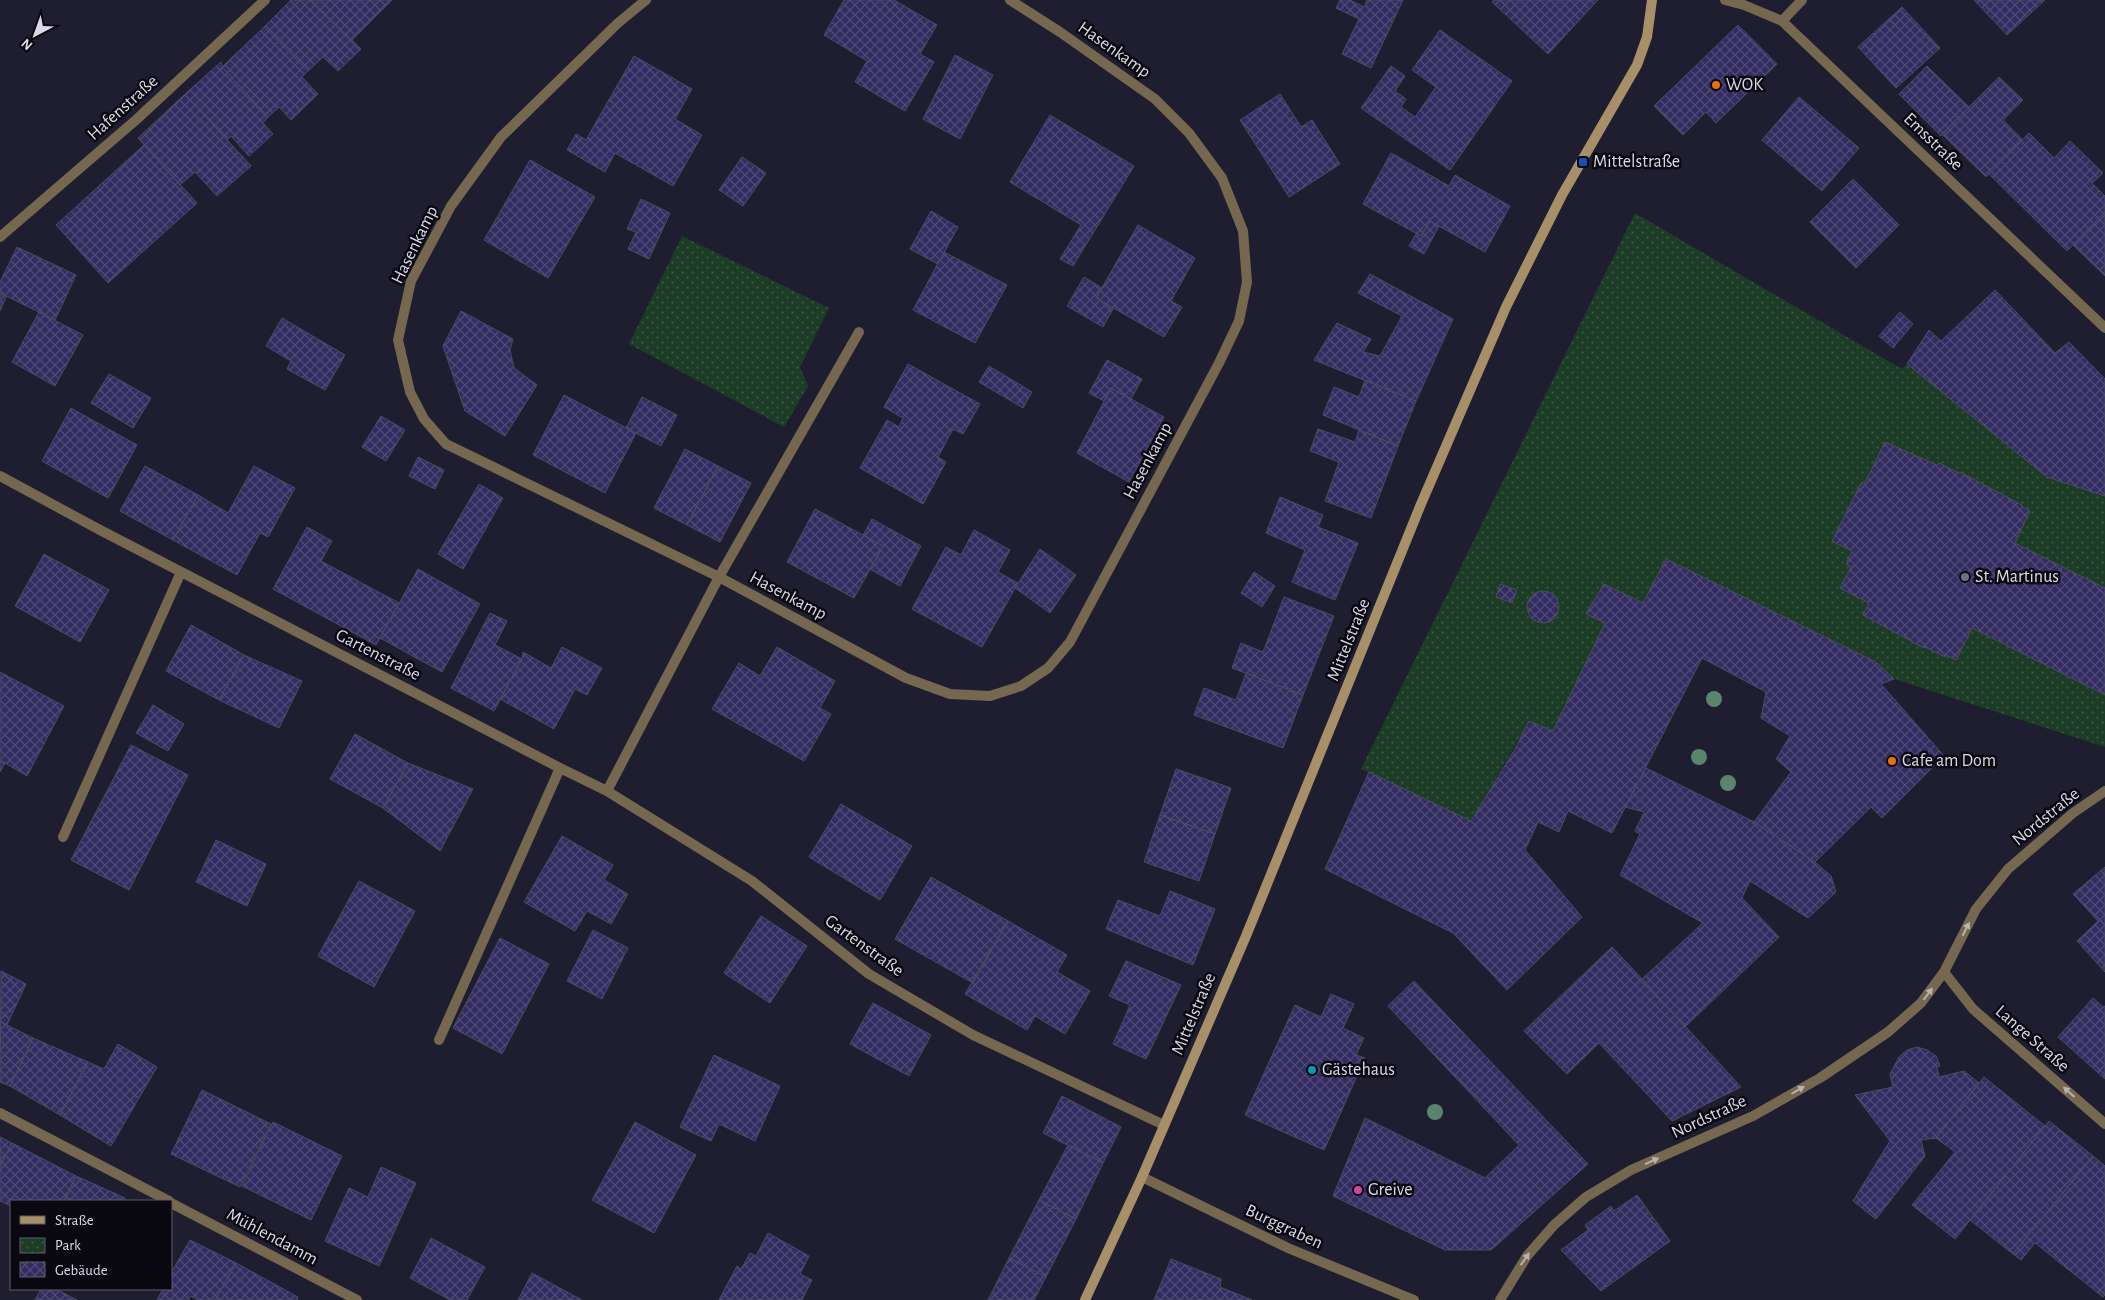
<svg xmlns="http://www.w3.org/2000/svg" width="2105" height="1300" viewBox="0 0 2105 1300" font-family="'Alegreya Sans',sans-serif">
	<defs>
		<pattern id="park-dots" width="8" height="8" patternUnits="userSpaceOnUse" patternTransform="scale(1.25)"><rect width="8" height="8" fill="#1c3c25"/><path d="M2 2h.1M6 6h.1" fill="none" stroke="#3c5845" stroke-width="1.8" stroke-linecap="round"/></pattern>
		<pattern id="building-cross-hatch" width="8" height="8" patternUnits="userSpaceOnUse" patternTransform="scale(1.25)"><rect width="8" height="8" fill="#332c61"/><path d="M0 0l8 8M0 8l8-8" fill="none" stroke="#504a78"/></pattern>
	</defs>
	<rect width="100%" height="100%" fill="#1f1e31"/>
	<path fill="url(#park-dots)" d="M 1635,213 L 1902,369 L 1907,364 L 2105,496 L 2105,747 L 1894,679 L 1876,662 L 1666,559 L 1643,603 L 1605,623 L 1553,731 L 1529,722 L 1471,821 L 1361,769 Z
		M 682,236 L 829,308 L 800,367 L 808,386 L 784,427 L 629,344 Z"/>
	<path fill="url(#building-cross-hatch)" stroke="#4b4b60" d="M 291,0 L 311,0 L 361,49 L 338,71 L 323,57 L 308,71 L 264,27 Z
		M 311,0 L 392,0 L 351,41 Z
		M 844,0 L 894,0 L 937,25 L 920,54 L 934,62 L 905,111 L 855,82 L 867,61 L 824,35 Z
		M 1340,0 L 1350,0 L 1364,7 L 1367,0 L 1403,0 L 1371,68 L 1342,54 L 1359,19 L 1336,8 Z
		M 1494,0 L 1598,0 L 1548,54 L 1492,2 Z
		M 1974,0 L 2045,0 L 2007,35 Z
		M 1902,7 L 1940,48 L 1896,88 L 1858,47 Z
		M 1738,25 L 1777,64 L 1716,123 L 1706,112 L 1683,135 L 1654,106 Z
		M 264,27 L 308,71 L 302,77 L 318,94 L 291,120 L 279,107 L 268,117 L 222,67 Z
		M 1440,30 L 1512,81 L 1450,170 L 1361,108 L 1391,66 L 1405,76 L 1395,91 L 1406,99 L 1401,107 L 1415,117 L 1436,87 L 1412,70 Z
		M 955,55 L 993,75 L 960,139 L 923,119 Z
		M 634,56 L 692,89 L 675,119 L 702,135 L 673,186 L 615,153 L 605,172 L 567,150 L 576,134 L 586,140 Z
		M 221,62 L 222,67 L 268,117 L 263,123 L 273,134 L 249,156 L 231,136 L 227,140 L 185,94 Z
		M 1927,66 L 1969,107 L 1941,136 L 1899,94 Z
		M 1999,77 L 2023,100 L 2003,120 L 2023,140 L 1986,177 L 1942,134 Z
		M 185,94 L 251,166 L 217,196 L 195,172 L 180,185 L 138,138 Z
		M 1280,94 L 1301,127 L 1312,120 L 1340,164 L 1289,197 L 1240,120 Z
		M 1799,97 L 1859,148 L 1822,191 L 1762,140 Z
		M 1050,115 L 1134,166 L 1073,266 L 1060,259 L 1081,225 L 1010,182 Z
		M 2029,133 L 2054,158 L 2070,141 L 2103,173 L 2092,183 L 2105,196 L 2105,212 L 2067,251 L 1989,174 Z
		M 144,145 L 197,203 L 108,283 L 56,225 Z
		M 1391,153 L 1449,186 L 1455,175 L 1510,206 L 1485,252 L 1430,221 L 1421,236 L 1363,204 Z
		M 742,157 L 766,173 L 743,206 L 719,190 Z
		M 530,160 L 595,197 L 548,278 L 484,240 Z
		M 1853,179 L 1899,225 L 1856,268 L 1810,222 Z
		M 641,199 L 670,213 L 649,259 L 628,249 L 636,232 L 627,229 Z
		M 931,211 L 958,227 L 938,264 L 910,249 Z
		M 2105,212 L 2105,276 L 2073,245 Z
		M 1430,221 L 1439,226 L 1424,254 L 1409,246 L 1416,234 L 1421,236 Z
		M 1138,225 L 1195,258 L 1171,301 L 1182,307 L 1164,337 L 1096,298 Z
		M 17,247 L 76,275 L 55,320 L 0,293 L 0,282 Z
		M 944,252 L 1007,285 L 975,343 L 913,310 Z
		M 1370,274 L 1453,319 L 1416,401 L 1314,360 L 1337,323 L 1371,339 L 1363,352 L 1380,356 L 1402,316 L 1358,293 Z
		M 1084,277 L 1102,288 L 1096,298 L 1113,309 L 1103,327 L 1067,306 Z
		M 1995,290 L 2055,353 L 2069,342 L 2105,379 L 2105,496 L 2047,477 L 1907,364 L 1929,330 L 1941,341 Z
		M 0,293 L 6,297 L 0,311 Z
		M 461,311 L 513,339 L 510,350 L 514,368 L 537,385 L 505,436 L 465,411 L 443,346 Z
		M 39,312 L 83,335 L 55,386 L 12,362 Z
		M 1900,312 L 1913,324 L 1893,348 L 1879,336 Z
		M 282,318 L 345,355 L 325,390 L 287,369 L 291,361 L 266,346 Z
		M 1107,360 L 1142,379 L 1131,399 L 1111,388 L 1104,401 L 1089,393 Z
		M 908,364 L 980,404 L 963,434 L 953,429 L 938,457 L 946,462 L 923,504 L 860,468 L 887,420 L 899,427 L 903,418 L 884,407 Z
		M 989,366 L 1032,392 L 1023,408 L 979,382 Z
		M 109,374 L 151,398 L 133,428 L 91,403 Z
		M 1365,380 L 1416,401 L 1398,446 L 1323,415 L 1334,387 L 1359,397 Z
		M 1111,388 L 1164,417 L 1129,482 L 1077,453 Z
		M 564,395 L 636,433 L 605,493 L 533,455 Z
		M 642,397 L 677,415 L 661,446 L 626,428 Z
		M 71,408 L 137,445 L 108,498 L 42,461 Z
		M 381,416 L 405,430 L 386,461 L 362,447 Z
		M 1318,429 L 1355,442 L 1359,430 L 1398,446 L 1371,518 L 1325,501 L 1339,462 L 1310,451 Z
		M 1885,442 L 1937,465 L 1939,463 L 1959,473 L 1960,472 L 2022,505 L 2021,506 L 2030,511 L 2015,543 L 2105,588 L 2105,695 L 1972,628 L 1956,660 L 1946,655 L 1945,657 L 1925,647 L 1924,648 L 1863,615 L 1869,603 L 1840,588 L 1851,567 L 1846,564 L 1852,551 L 1832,541 L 1861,483 L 1864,485 Z
		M 685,449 L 718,466 L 687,525 L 654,508 Z
		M 418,457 L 444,470 L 435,489 L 409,476 Z
		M 145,466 L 198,495 L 173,540 L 120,511 Z
		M 254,466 L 295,488 L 268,537 L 260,533 L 237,575 L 173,540 L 198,495 L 228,513 Z
		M 718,466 L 751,483 L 720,542 L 687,525 Z
		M 479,484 L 503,498 L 463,569 L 438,554 Z
		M 1280,497 L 1323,515 L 1318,527 L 1358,543 L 1335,600 L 1292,582 L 1305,550 L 1266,533 Z
		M 815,509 L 883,546 L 854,598 L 787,562 Z
		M 872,519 L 921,546 L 900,586 L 870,569 L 883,546 L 863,535 Z
		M 307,527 L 332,541 L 321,561 L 399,603 L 376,645 L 273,589 Z
		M 974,530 L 1010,550 L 998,572 L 1018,583 L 982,647 L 912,609 L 946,547 L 961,555 Z
		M 1040,549 L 1076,575 L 1050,613 L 1015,588 Z
		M 44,554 L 109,590 L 80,642 L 15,606 Z
		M 1666,559 L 1876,662 L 1894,679 L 1881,684 L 1944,756 L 1882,818 L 1871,807 L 1815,862 L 1754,822 L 1791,772 L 1776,759 L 1790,736 L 1761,718 L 1766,692 L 1702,658 L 1612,833 L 1568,811 L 1559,832 L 1538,822 L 1525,850 L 1582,917 L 1507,990 L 1453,933 L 1325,869 L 1369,772 L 1471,821 L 1515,749 L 1529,721 L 1553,731 L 1605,623 L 1586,614 L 1604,584 L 1643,603 Z
		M 418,569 L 480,604 L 442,672 L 380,638 Z
		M 1254,572 L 1275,586 L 1262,607 L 1241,593 Z
		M 1500,584 L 1517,590 L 1512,603 L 1496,597 Z
		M1527 607a16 16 0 1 1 32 0a16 16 0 1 1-32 0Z
		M 1284,597 L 1334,616 L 1303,695 L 1232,668 L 1241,643 L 1263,652 Z
		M 490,613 L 507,621 L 495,645 L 522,659 L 494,711 L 451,688 Z
		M 191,625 L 244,655 L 219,700 L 166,671 Z
		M 562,647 L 602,668 L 587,695 L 575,689 L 554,729 L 500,699 L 522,659 L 523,652 L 551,668 Z
		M 777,647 L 835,681 L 820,708 L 831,714 L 804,761 L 712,709 L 739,663 L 760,676 Z
		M 244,655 L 302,681 L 279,728 L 219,700 Z
		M 0,672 L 64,706 L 27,776 L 0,760 Z
		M 1246,673 L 1303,695 L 1283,748 L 1194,715 L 1204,688 L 1236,700 Z
		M 153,705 L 184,724 L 168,751 L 136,733 Z
		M 355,734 L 408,763 L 383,808 L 330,779 Z
		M 131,745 L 188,775 L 129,890 L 71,860 Z
		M 0,760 L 5,763 L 0,772 Z
		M 408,763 L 473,789 L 440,851 L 383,808 Z
		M 1646,768 L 1754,822 L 1815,862 L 1831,876 L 1836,892 L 1808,918 L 1750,881 L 1742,898 L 1779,937 L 1685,1027 L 1642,979 L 1703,923 L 1620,875 L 1640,834 L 1635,831 L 1644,812 L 1625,807 Z
		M 1176,769 L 1231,788 L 1215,834 L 1160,815 Z
		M 841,804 L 912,846 L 880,900 L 809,857 Z
		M 1160,815 L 1215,834 L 1199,881 L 1144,862 Z
		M 562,836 L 613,865 L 604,880 L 628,894 L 611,924 L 587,911 L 575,931 L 524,902 Z
		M 216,840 L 266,864 L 247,906 L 196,882 Z
		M 2105,867 L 2105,972 L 2077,941 L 2098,921 L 2073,894 Z
		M 931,877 L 1008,921 L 973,983 L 895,939 Z
		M 359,881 L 415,911 L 374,987 L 318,956 Z
		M 1170,891 L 1215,909 L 1193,965 L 1106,929 L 1118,900 L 1160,916 Z
		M 761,916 L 807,946 L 770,1003 L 724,973 Z
		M 1008,921 L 1067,955 L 1057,972 L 1090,991 L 1065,1034 L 1035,1016 L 1027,1030 L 965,994 Z
		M 593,930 L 628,948 L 602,999 L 567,981 Z
		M 500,938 L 549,964 L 502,1054 L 453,1028 Z
		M 1612,947 L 1642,979 L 1741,1087 L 1672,1121 L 1599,1043 L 1567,1074 L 1524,1031 Z
		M 1126,961 L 1181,985 L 1146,1059 L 1113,1044 L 1130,1005 L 1109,996 Z
		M 1,971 L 26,984 L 7,1025 L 33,1038 L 10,1086 L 0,1082 Z
		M 1414,981 L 1588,1164 L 1491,1250 L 1445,1250 L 1333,1196 L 1365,1118 L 1485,1178 L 1519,1145 L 1388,1006 Z
		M 1331,994 L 1354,1004 L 1343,1028 L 1364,1038 L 1356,1055 L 1365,1058 L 1324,1150 L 1245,1115 L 1295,1005 L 1321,1017 Z
		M 2093,998 L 2103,1007 L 2105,1006 L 2105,1079 L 2058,1037 Z
		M 873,1003 L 931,1035 L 909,1076 L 850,1044 Z
		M 33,1038 L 88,1062 L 60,1115 L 10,1086 Z
		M 118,1044 L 157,1067 L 111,1146 L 60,1115 L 88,1062 L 104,1069 Z
		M 1917,1047 L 1927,1050 L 1936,1056 L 1940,1066 L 1937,1067 L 1939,1077 L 1964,1071 L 1979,1083 L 1936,1138 L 1921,1140 L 1925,1156 L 1876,1219 L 1853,1201 L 1890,1141 L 1855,1095 L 1893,1087 L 1890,1074 L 1899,1057 L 1907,1050 Z
		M 714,1055 L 780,1086 L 755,1141 L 719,1124 L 711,1141 L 680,1127 Z
		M 1984,1077 L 2045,1126 L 1955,1239 L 1912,1205 L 1955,1152 L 1936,1138 Z
		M 202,1090 L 271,1124 L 240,1187 L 171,1154 Z
		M 1062,1096 L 1121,1127 L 1103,1163 L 1043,1133 Z
		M 2049,1121 L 2093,1156 L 2013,1254 L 1970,1220 Z
		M 273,1122 L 342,1156 L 311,1220 L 242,1186 Z
		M 635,1122 L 696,1155 L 654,1233 L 592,1200 Z
		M 0,1137 L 12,1143 L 0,1166 Z
		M 12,1143 L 76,1176 L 64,1201 L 11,1201 L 11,1206 L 0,1201 L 0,1166 Z
		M 1068,1145 L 1103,1163 L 1076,1219 L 1039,1200 Z
		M 2093,1156 L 2105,1166 L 2105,1295 L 2103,1297 L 2035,1243 L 2021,1260 L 2013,1254 Z
		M 381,1167 L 416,1183 L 379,1266 L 325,1241 L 349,1188 L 368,1197 Z
		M 76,1176 L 125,1198 L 123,1201 L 64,1201 Z
		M 1637,1195 L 1670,1241 L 1601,1291 L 1561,1250 L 1588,1230 L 1585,1225 L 1611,1206 L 1614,1211 Z
		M 1039,1200 L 1076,1219 L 1046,1277 L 1009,1258 Z
		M 768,1233 L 809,1256 L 800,1274 L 812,1280 L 802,1300 L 719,1300 L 737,1266 L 741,1269 L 750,1253 L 756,1256 Z
		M 431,1238 L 485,1267 L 467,1300 L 450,1300 L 410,1278 Z
		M 190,1240 L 236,1263 L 215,1300 L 197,1300 L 191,1296 L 188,1300 L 157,1300 L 163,1289 L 171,1289 L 171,1273 Z
		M 1009,1258 L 1046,1277 L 1034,1300 L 988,1300 Z
		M 1171,1259 L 1221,1279 L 1220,1287 L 1252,1300 L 1154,1300 Z
		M 236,1263 L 298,1297 L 297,1300 L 215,1300 Z
		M 532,1273 L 582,1300 L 518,1300 Z
		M 41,1289 L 56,1289 L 77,1300 L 35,1300 Z"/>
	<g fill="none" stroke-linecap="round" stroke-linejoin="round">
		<path stroke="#76674f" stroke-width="10" d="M 646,0 L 618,23 L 501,137 L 451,206 L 411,281 L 398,340 L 410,392 L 424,419 L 446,444 L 719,577 L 906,678 L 950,694 L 990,696 L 1021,686 L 1048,668 L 1070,642 L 1219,363 L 1239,321 L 1247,282 L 1243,231 L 1222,178 L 1189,133 L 1155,99 L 1060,32 L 1010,0
			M 1725,0 L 1744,5 L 1782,21 L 2105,328
			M 1782,21 L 1802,0
			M 0,237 L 137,119 L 265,0
			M 0,476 L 100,530 L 560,768 L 607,791 L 752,881 L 869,974 L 973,1035 L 1164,1125
			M 607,791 L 719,577 L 859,332
			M 63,837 L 181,572
			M 1944,972 L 1973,1009 L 2105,1124
			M 439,1040 L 560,768
			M 0,1113 L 169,1201
			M 1142,1177 L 1288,1248 L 1414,1300
			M 171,1203 L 357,1300
			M 1500,1300 L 1527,1256 L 1554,1225 L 1586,1197 L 1631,1170 L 1753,1116 L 1820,1078 L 1888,1032 L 1921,1003 L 1944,972 L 1976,909 L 2008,869 L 2073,813 L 2105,791"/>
		<path stroke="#a78f68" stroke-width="10" d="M 1085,1300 L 1142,1177 L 1246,936 L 1421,504 L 1506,307 L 1562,195 L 1637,65 L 1647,37 L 1652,0"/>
	</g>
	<g fill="#58856b">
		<circle cx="1714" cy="699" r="8"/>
		<circle cx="1699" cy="757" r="8"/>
		<circle cx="1728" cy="783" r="8"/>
		<circle cx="1435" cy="1112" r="8"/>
	</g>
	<defs><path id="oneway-solid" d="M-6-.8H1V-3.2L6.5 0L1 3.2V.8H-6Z" transform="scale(1.25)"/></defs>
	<g fill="#b8b2b2">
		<use href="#oneway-solid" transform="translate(1966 929) rotate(-63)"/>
		<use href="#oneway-solid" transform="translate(1928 994) rotate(-53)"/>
		<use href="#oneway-solid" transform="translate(1798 1090) rotate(-30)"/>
		<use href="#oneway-solid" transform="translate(2069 1092) rotate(-138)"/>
		<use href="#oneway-solid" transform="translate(1652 1161) rotate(-24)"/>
		<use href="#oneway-solid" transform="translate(1525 1259) rotate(-55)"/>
	</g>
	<g fill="#e8710a" stroke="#0a0912" stroke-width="2">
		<circle cx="1716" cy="85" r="5"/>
		<circle cx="1892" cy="761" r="5"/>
	</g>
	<rect fill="#1a4fb4" stroke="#0a0912" stroke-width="2" x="1578" y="157" width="10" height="10" rx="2.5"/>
	<circle fill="#6b7280" stroke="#0a0912" stroke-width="2" cx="1965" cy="577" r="5"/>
	<circle fill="#0f9aa8" stroke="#0a0912" stroke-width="2" cx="1312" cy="1070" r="5"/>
	<circle fill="#d1479c" stroke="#0a0912" stroke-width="2" cx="1358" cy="1190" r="5"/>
	<g text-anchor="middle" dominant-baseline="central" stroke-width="5" stroke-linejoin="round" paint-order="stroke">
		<g font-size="18" fill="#dbdbe8" stroke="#0a0912">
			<text transform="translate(1114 50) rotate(35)">Hasenkamp</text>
			<text transform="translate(123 108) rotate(-42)">Hafenstraße</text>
			<text transform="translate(1933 142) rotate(44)">Emsstraße</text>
			<text transform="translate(415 245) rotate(-64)">Hasenkamp</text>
			<text transform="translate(1148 461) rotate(-62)">Hasenkamp</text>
			<text transform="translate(788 596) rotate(28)">Hasenkamp</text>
			<text transform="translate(1349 640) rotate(-68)">Mittelstraße</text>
			<text transform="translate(378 655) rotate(27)">Gartenstraße</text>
			<text transform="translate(2046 817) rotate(-39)">Nordstraße</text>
			<text transform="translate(864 946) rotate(36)">Gartenstraße</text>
			<text transform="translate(1194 1014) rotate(-67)">Mittelstraße</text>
			<text transform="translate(2032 1039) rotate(41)">Lange Straße</text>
			<text transform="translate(1709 1117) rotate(-25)">Nordstraße</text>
			<text transform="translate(1284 1227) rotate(25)">Burggraben</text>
			<text transform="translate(272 1237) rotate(28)">Mühlendamm</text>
		</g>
		<g font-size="18" fill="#dbdbe8" stroke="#0a0912" text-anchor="start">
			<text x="1726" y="85">WOK</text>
			<text x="1593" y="162">Mittelstraße</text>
			<text x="1975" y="577">St. Martinus</text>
			<text x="1902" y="761">Cafe am Dom</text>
			<text x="1322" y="1070">Gästehaus</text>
			<text x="1368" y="1190">Greive</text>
		</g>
	</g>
	<rect x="10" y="1200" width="162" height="90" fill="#0a0912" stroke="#5e5d68"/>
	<rect x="20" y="1216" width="25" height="8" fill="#a78f68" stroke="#5e5d68"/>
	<text x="55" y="1225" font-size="15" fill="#dbdbe8">Straße</text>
	<rect x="20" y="1238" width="25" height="15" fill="url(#park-dots)" stroke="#5e5d68"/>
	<text x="55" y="1250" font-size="15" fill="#dbdbe8">Park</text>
	<rect x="20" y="1262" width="25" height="15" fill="url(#building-cross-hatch)" stroke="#5e5d68"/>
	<text x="55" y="1275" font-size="15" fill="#dbdbe8">Gebäude</text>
	<g transform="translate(35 35) rotate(221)" stroke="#0a0912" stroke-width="4" paint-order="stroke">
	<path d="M0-4L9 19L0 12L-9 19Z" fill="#dbdbe8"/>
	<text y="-8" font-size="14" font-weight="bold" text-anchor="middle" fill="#dbdbe8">N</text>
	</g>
</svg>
